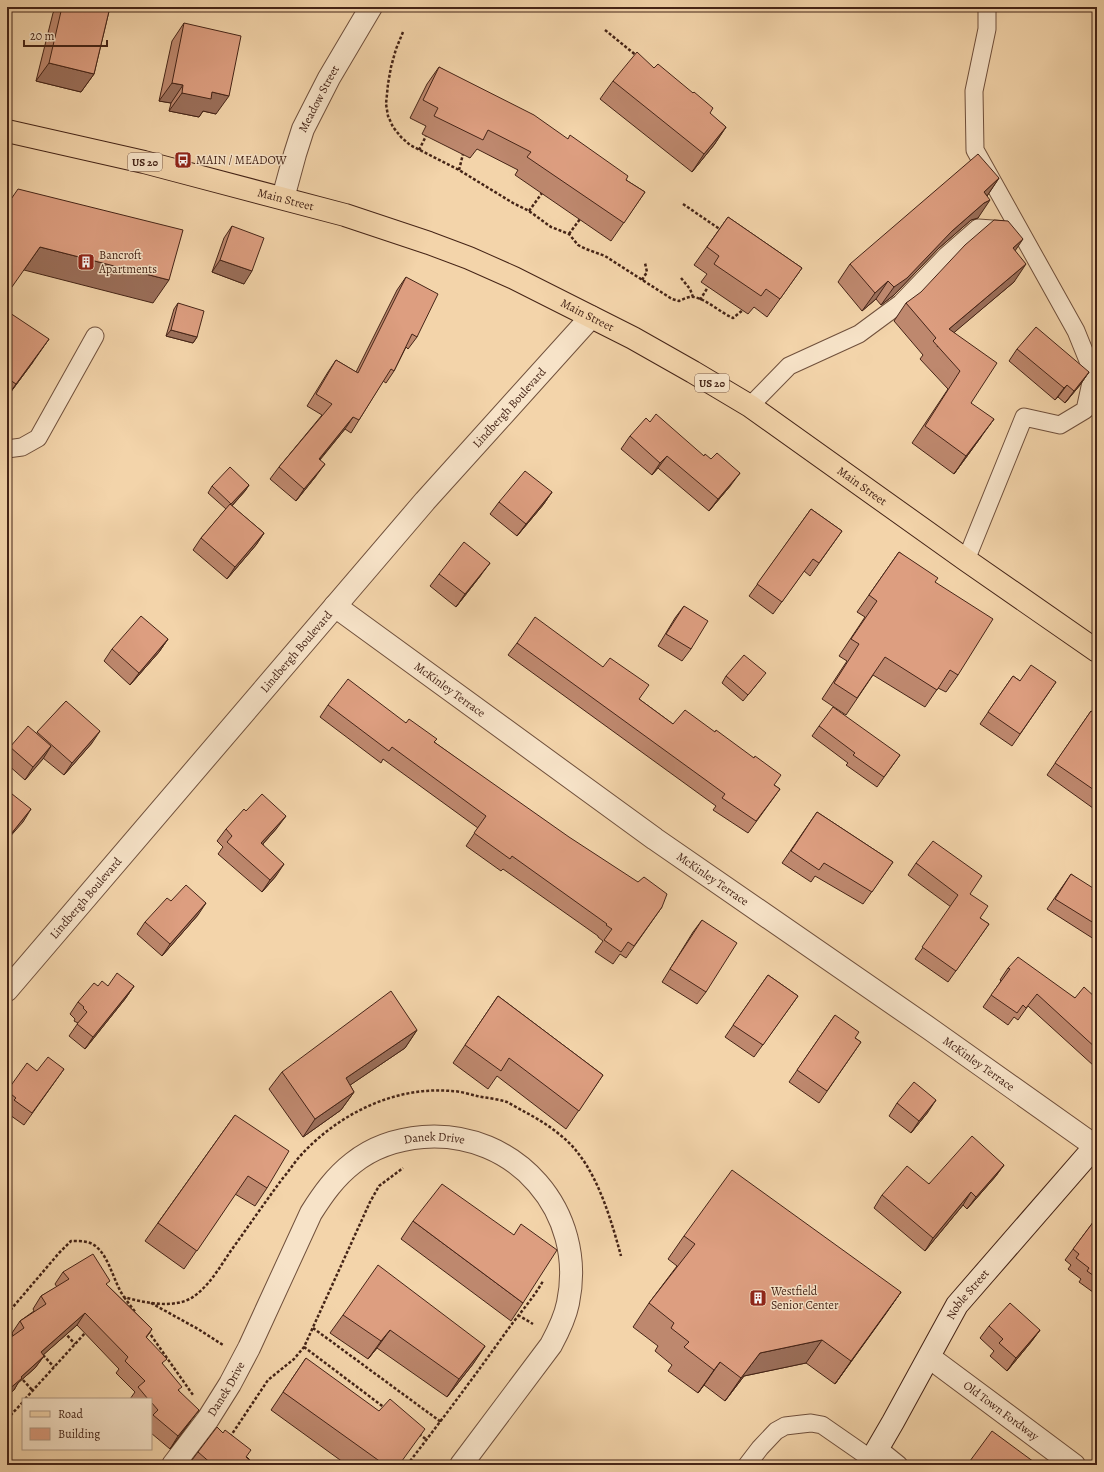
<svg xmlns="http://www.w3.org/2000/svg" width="1104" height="1472" viewBox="0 0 1104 1472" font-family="Alegreya,serif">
	<rect width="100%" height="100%" fill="#f3d4aa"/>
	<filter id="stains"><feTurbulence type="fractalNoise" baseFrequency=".005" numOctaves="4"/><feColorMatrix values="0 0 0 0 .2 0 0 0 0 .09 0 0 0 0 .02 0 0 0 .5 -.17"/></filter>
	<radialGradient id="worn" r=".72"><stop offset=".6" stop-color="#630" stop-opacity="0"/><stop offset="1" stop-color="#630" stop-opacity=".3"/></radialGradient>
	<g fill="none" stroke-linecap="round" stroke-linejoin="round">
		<g stroke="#70503c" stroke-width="19">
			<path id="service" d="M 750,406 L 789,366 L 859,334 L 901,303 L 946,256 L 978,228 L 1007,230
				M 7,449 L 22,447 L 38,438 L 95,336
				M 966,560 L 1024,417 L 1060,425 L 1085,410 L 1093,373 L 1076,331 L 975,150 L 974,91 L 987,29 L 987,7
				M 878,1448 L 899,1465
				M 747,1465 L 760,1448 L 776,1431 L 785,1426 L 802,1424 L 811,1423 L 822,1425 L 871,1459"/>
		</g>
		<g stroke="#70503c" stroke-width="24">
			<g id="minor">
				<path id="s1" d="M 335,606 L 655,839 L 930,1029 L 1095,1146"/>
				<path id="s2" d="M 7,990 L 425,501 L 591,317"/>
				<path id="s3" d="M 929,1357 L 1074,1465"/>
				<path id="s4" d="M 173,1465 L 208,1419 L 230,1384 L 249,1348 L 311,1213 C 323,1194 335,1177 353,1163 C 373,1147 399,1139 423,1137 C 516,1130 587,1212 568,1303 C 565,1318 558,1332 551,1345 L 461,1465"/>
			</g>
		</g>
		<g stroke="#70503c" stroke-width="24">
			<g id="tertiary">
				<path id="s5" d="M 283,198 L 295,154 L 303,129 L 329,78 L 371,7"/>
			</g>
		</g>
		<g stroke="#452417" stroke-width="24">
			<g id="secondary">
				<path id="s6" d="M 868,1465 L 893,1422 L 957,1305 L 1097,1144"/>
			</g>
		</g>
		<g stroke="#452417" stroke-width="24">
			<g id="primary">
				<path id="s7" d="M 7,131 L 144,162 L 345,215 L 429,243 L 469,258 L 514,278 L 633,338 L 693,372 L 750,406 L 966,560 L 1097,651"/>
			</g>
		</g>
		<path stroke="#452417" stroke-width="2.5" stroke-dasharray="3 2" stroke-linecap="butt" d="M 605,30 L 637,56
			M 403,32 L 396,49 L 391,67 L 388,84 L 386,104 L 388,116 L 393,127 L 401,137 L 410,145 L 459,170 L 513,203 L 529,211 L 551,227 L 569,234 L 578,245 L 586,249 L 605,256 L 672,299 L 679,301 C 684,299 689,296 694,297 C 706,299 721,313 733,318 L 743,310
			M 419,150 L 426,136
			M 459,170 L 463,154
			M 683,204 L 721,230
			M 529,211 L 542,193
			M 569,234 L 580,219
			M 681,278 L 690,289 L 693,297
			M 642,280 L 647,272 L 645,263
			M 700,300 L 708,287
			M 124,1297 L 136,1313
			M 151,1303 L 198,1329 L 223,1345
			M 7,1314 L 59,1253 L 71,1241 C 76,1241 82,1241 87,1242 C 108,1247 112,1280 124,1297 C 144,1303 175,1309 193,1297 C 209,1286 220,1267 230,1252 C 248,1227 265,1202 283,1178 C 290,1170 295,1161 302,1154 C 339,1114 395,1086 451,1091 C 459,1091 469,1094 477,1096 C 487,1098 498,1099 507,1102 C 513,1105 519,1109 525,1112 C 544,1122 565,1136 578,1153 C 600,1181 612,1223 621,1256
			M 518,1315 L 533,1324
			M 313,1328 L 441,1422
			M 148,1331 L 193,1395
			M 64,1332 L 75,1344
			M 304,1347 L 385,1408
			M 43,1355 L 54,1367
			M 23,1380 L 33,1391
			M 25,1399 L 86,1332
			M 7,1411 L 10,1416
			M 7,1419 L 23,1402
			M 419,1434 L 427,1440
			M 230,1437 L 268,1380 L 294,1359 L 304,1347 L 370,1202 L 379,1186 L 403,1168
			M 407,1465 C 441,1421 474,1377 506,1332 C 518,1315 533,1299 543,1281"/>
		<use href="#service" stroke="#f7e3c8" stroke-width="17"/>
		<use href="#minor" stroke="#f7e3c8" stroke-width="22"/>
		<use href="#tertiary" stroke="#f7e3c8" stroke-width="22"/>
		<use href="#secondary" stroke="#f7e3c8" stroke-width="22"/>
		<use href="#primary" stroke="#f3d4aa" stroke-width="22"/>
	</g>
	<path fill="#be886e" stroke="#452417" d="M 57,7 L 110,7 L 94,74 L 81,92 L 36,81 L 53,13 Z
		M 184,23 L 216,114 L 203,111 L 199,117 L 169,111 L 171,103 L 159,101 L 172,41 Z
		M 439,67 L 626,180 L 645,192 L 611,241 L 515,175 L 518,170 L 477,149 L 470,158 L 422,134 L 426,126 L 410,118 L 427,84 Z
		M 654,68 L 726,127 L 714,145 L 692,172 L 600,99 L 613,81 Z
		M 999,178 L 987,196 L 978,218 L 971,220 L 939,248 L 894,295 L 881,305 L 876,299 L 862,311 L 838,282 L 850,264 Z
		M 728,217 L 802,268 L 767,317 L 754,307 L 748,314 L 701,282 L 707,274 L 694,265 Z
		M 232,226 L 244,284 L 212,272 L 224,238 Z
		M 1015,251 L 1014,282 L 954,332 L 971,403 L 981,437 L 954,474 L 912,443 L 948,389 L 920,359 L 923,355 L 894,321 L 906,303 Z
		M 406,277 L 417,337 L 408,349 L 406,347 L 394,371 L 386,383 L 383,381 L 351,433 L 345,429 L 320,460 L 316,476 L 296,501 L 270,479 L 279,467 L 322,415 L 307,406 L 328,372 L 336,360 L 356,372 L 397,290 Z
		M 178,303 L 197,337 L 193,343 L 166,336 L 174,309 Z
		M 7,311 L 33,362 L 7,397 Z
		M 1017,349 L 1089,372 L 1080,385 L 1065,403 L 1058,397 L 1055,400 L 1009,361 Z
		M 630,436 L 731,485 L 709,511 L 658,468 L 652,475 L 621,449 Z
		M 249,485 L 245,491 L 232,506 L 264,533 L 256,545 L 227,579 L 193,550 L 201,538 L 226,509 L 208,493 L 212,486 Z
		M 552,492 L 543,505 L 517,536 L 490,514 L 499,502 Z
		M 811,509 L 842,531 L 810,576 L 804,571 L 773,614 L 749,596 Z
		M 899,552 L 935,582 L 958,675 L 946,692 L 938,688 L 925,707 L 873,675 L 846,715 L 822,699 L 847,661 L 839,656 L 865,617 L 857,612 Z
		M 439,574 L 481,575 L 456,607 L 430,586 Z
		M 684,606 L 691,649 L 682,661 L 658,646 L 675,618 Z
		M 168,639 L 159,652 L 130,685 L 104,661 L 112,649 Z
		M 517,643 L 639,699 L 673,724 L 774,785 L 780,789 L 748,833 L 713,810 L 716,806 L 508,655 Z
		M 726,676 L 761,679 L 743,701 L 722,683 Z
		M 1013,676 L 1020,681 L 1056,682 L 1012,746 L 980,724 Z
		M 66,701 L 92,743 L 64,775 L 43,758 L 25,780 L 7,764 L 7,751 L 10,747 L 37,733 Z
		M 328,705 L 406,723 L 434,742 L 662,907 L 626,958 L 620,954 L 613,964 L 595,952 L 603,941 L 598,937 L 598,936 L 503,869 L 501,871 L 466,846 L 478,828 L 383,759 L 381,763 L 320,717 Z
		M 1091,711 L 1097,715 L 1097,811 L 1047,775 Z
		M 819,726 L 900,755 L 877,787 L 846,765 L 848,763 L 812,736 Z
		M 246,811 L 277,828 L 263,844 L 276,876 L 262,892 L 218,854 L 223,847 L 217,841 L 226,829 Z
		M 817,812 L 893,862 L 863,904 L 815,876 L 811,882 L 782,863 Z
		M 916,863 L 970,894 L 980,918 L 989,924 L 948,982 L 915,959 L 951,907 L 908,875 Z
		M 1071,874 L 1097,894 L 1097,941 L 1047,909 Z
		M 171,901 L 198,915 L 162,956 L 137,934 L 145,922 Z
		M 702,920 L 706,992 L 697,1004 L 662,982 L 693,932 Z
		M 1008,968 L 1075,998 L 1097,999 L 1097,1062 L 1094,1066 L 1028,1006 L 1018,1020 L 1014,1017 L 1008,1025 L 983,1007 L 1001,981 L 1000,980 Z
		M 768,975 L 798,996 L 754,1057 L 725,1037 Z
		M 98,986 L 134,986 L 125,999 L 85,1049 L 69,1036 L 78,1023 L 74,1021 L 75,1019 L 70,1014 L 78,1002 Z
		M 498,996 L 603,1075 L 566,1129 L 497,1076 L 488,1089 L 453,1063 Z
		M 835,1015 L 855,1038 L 861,1042 L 819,1103 L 789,1082 Z
		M 417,1030 L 405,1048 L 350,1085 L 354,1092 L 341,1110 L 303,1137 L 269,1089 L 282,1072 Z
		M 64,1069 L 24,1125 L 7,1113 L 7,1091 L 37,1071 Z
		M 897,1103 L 928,1112 L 911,1133 L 889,1116 Z
		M 235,1115 L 267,1188 L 255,1206 L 235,1194 L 184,1269 L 145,1241 Z
		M 1004,1165 L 995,1177 L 967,1209 L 963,1205 L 925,1251 L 874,1208 L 882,1195 Z
		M 1097,1217 L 1097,1295 L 1079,1282 L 1081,1279 L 1068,1269 L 1071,1265 L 1065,1260 Z
		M 413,1221 L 523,1303 L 511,1321 L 401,1239 Z
		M 684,1236 L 901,1292 L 835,1384 L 806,1363 L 744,1376 L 725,1401 L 704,1385 L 698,1393 L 668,1371 L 672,1365 L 655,1351 L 658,1346 L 633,1327 L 649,1303 L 677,1266 L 668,1259 Z
		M 63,1272 L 107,1285 L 152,1329 L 146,1338 L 179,1391 L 190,1422 L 170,1449 L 151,1433 L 151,1399 L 130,1399 L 135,1392 L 116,1373 L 119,1369 L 77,1325 L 43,1355 L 44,1356 L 35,1368 L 18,1383 L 14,1390 L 13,1336 L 12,1333 L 20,1321 L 34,1311 L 33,1309 L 41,1296 L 57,1287 L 55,1284 Z
		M 343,1315 L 485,1346 L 473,1364 L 447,1397 L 377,1348 L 368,1359 L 330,1333 Z
		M 989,1326 L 1040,1330 L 1031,1342 L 1007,1371 L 990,1356 L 994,1351 L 980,1338 Z
		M 306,1358 L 400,1465 L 347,1465 L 271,1410 Z
		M 198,1452 L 247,1457 L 255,1465 L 190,1465 L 189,1464 Z"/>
	<path fill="#9b6f5a" stroke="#452417" d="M 49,63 L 94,74 L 81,92 L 36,81 Z
		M 172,83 L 183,85 L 171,103 L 159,101 Z
		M 212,92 L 229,96 L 216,114 L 203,111 L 199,117 L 169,111 L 182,93 Z
		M 726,127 L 714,145 L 692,172 L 704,154 Z
		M 999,178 L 987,196 L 984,192 Z
		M 990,200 L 978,218 L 971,220 L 939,248 L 894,295 L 881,305 L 894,287 L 952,231 L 984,203 Z
		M 1023,239 L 1011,257 L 1013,248 Z
		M 40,247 L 169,280 L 153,303 L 24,270 Z
		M 220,260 L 252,271 L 244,284 L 212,272 Z
		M 1026,264 L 1014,282 L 937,347 L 949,329 Z
		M 888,281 L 876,299 L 862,311 L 875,293 Z
		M 171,330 L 197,337 L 193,343 L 166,336 Z
		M 49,339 L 33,362 L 7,397 L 16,384 Z
		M 1089,372 L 1080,385 L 1065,403 L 1074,391 Z
		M 1067,385 L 1058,397 L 1055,400 L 1064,388 Z
		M 353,417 L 345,429 L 310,471 L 319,459 Z
		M 994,419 L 981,437 L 954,474 L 966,456 Z
		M 667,456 L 658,468 L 652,475 L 660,463 Z
		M 325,464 L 316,476 L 296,501 L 304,489 Z
		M 740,473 L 731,485 L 709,511 L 718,499 Z
		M 249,485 L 245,491 L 227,511 L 231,504 Z
		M 552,492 L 543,505 L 517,536 L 526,524 Z
		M 264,533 L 256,545 L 227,579 L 235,567 Z
		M 490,563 L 481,575 L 456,607 L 465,594 Z
		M 168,639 L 159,652 L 130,685 L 139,673 Z
		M 100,731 L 92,743 L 64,775 L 72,763 Z
		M 51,746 L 43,759 L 25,780 L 33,767 Z
		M 31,809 L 23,822 L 7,840 L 7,839 Z
		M 286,816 L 277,828 L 253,855 L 261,843 Z
		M 284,864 L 276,876 L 262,892 L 270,880 Z
		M 206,903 L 198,915 L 162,956 L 170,944 Z
		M 134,986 L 125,999 L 85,1049 L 93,1037 Z
		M 417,1030 L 405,1048 L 334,1096 L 346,1078 Z
		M 354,1092 L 341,1110 L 303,1137 L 315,1119 Z
		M 936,1100 L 928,1112 L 911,1133 L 919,1121 Z
		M 1004,1165 L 995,1177 L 967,1209 L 976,1197 Z
		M 971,1192 L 963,1205 L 925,1251 L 933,1238 Z
		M 901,1292 L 885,1315 L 835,1384 L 851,1361 Z
		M 85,1313 L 77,1325 L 33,1364 L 41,1352 Z
		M 390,1330 L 377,1348 L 368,1359 L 381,1341 Z
		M 1040,1330 L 1031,1342 L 1007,1371 L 1016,1358 Z
		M 822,1340 L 806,1363 L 744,1376 L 725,1401 L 741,1378 L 760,1353 Z
		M 485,1346 L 473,1364 L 447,1397 L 459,1379 Z
		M 44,1356 L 35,1368 L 18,1383 L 14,1390 L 7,1396 L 7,1391 L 21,1377 Z
		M 720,1362 L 704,1385 L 698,1393 L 714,1370 Z
		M 199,1410 L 190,1422 L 170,1449 L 178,1436 Z"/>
	<path fill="#dd9e80" stroke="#452417" d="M 62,7 L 110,7 L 94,74 L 49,63 Z
		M 184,23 L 241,36 L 229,96 L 212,92 L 211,99 L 182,93 L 183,85 L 172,83 Z
		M 637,52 L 654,68 L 658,64 L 693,93 L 694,92 L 713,108 L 710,113 L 726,127 L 704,154 L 613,81 Z
		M 439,67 L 534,115 L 568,139 L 570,135 L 628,176 L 626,180 L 645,192 L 624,223 L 527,157 L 531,152 L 488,130 L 483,140 L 434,116 L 438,108 L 423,100 Z
		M 978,154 L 999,178 L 984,192 L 990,200 L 984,203 L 952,231 L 907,278 L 894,287 L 888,281 L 875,293 L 850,264 Z
		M 18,189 L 183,230 L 169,280 L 40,247 L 7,294 L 7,205 Z
		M 728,217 L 802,268 L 780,299 L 766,289 L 761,296 L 714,264 L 719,256 L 707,247 Z
		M 994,220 L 1008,221 L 1023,239 L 1013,248 L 1026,264 L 949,329 L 997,363 L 971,403 L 994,419 L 966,456 L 925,426 L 960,371 L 933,341 L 936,338 L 906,303 L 921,292 L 965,245 Z
		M 232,226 L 264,238 L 252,271 L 220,260 Z
		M 406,277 L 438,294 L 417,337 L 412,334 L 394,371 L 391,369 L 359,420 L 353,417 L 319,459 L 325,464 L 304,489 L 279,467 L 332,404 L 316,394 L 336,360 L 358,373 Z
		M 178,303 L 204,311 L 197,337 L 171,330 Z
		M 7,311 L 49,339 L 16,384 L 7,378 Z
		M 1036,327 L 1089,372 L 1074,391 L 1067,385 L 1064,388 L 1017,349 Z
		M 656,414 L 704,456 L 705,454 L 711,459 L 717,453 L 740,473 L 718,499 L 667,456 L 660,463 L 630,436 L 646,418 L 650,422 Z
		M 230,467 L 249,485 L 231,504 L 212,486 Z
		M 525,471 L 552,492 L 526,524 L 499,502 Z
		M 230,504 L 264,533 L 235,567 L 201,538 Z
		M 811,509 L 842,531 L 819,563 L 813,559 L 782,602 L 757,584 Z
		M 464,542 L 490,563 L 465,594 L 439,574 Z
		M 899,552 L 938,578 L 935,582 L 993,619 L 958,675 L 950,670 L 937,690 L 885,657 L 857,698 L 834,683 L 859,644 L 851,639 L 877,601 L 869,595 Z
		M 684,606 L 708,621 L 691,649 L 666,634 Z
		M 141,616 L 168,639 L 139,673 L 112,649 Z
		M 535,617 L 603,667 L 610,658 L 649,685 L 639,699 L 673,724 L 685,710 L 715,732 L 716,730 L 754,758 L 755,756 L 781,775 L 774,785 L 780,789 L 756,821 L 722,798 L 725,794 L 517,643 Z
		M 744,655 L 766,673 L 748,695 L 726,676 Z
		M 1031,665 L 1056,682 L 1020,734 L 988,712 L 1013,676 L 1020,681 Z
		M 348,679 L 406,723 L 409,719 L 437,739 L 434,742 L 569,837 L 638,882 L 644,877 L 667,894 L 662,907 L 634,946 L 628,942 L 621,952 L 604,940 L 612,929 L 606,925 L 607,924 L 512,856 L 510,859 L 474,833 L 486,816 L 392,747 L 389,751 L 328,705 Z
		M 66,701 L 100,731 L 72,763 L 37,732 Z
		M 833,707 L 900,755 L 884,777 L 853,755 L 855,753 L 819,726 Z
		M 1091,711 L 1097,715 L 1097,792 L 1055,763 Z
		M 28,726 L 51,746 L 33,767 L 10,747 Z
		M 7,790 L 31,809 L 7,839 Z
		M 262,794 L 286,816 L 261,843 L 284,864 L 270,880 L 227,842 L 232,836 L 226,829 L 244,809 L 246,811 Z
		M 817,812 L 893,862 L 872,892 L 824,863 L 819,870 L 791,851 Z
		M 933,841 L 982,876 L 970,894 L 988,906 L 980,918 L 989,924 L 956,971 L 922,947 L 958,895 L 916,863 Z
		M 1071,874 L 1093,888 L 1092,890 L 1097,894 L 1097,925 L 1055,899 Z
		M 186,885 L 206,903 L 170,944 L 145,922 L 167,898 L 171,901 Z
		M 702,920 L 737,943 L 706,992 L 670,969 Z
		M 1018,957 L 1075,998 L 1084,987 L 1097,999 L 1097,1049 L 1037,994 L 1026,1008 L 1023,1005 L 1017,1013 L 991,995 L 1010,969 L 1008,968 Z
		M 117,973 L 134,986 L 93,1037 L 77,1024 L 87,1012 L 83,1008 L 84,1007 L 78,1002 L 94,983 L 98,986 L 102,981 L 108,986 Z
		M 768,975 L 798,996 L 763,1045 L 733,1025 Z
		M 391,991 L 417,1030 L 346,1078 L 354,1092 L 315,1119 L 282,1072 Z
		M 498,996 L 603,1075 L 579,1111 L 509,1058 L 501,1071 L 465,1045 Z
		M 835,1015 L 859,1032 L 855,1038 L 861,1042 L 827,1091 L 797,1070 Z
		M 48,1057 L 64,1069 L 32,1113 L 14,1100 L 16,1098 L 7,1091 L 27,1063 L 37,1071 Z
		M 914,1082 L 936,1100 L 919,1121 L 897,1103 Z
		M 235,1115 L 289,1151 L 267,1188 L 248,1176 L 197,1251 L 158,1223 Z
		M 972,1136 L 1004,1165 L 976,1197 L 971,1192 L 933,1238 L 882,1195 L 907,1166 L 929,1184 Z
		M 732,1170 L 901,1292 L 851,1361 L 822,1340 L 760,1353 L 741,1378 L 720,1362 L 714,1370 L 684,1347 L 689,1342 L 671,1328 L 674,1323 L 649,1303 L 695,1244 L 684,1236 Z
		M 442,1184 L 514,1235 L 521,1224 L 557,1250 L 523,1303 L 413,1221 Z
		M 1097,1217 L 1097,1278 L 1087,1271 L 1089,1268 L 1076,1258 L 1079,1254 L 1073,1249 Z
		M 93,1254 L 110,1281 L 106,1284 L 152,1329 L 146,1337 L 167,1359 L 162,1363 L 182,1387 L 178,1390 L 199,1410 L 178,1436 L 153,1415 L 158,1410 L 151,1402 L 151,1399 L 148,1399 L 138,1387 L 145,1381 L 125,1361 L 128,1357 L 85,1313 L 41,1352 L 44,1356 L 21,1377 L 22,1378 L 7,1391 L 7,1340 L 24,1328 L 20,1321 L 46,1304 L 41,1296 L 69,1279 L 63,1272 Z
		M 378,1265 L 485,1346 L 459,1379 L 390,1330 L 381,1341 L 343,1315 Z
		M 1010,1303 L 1040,1330 L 1016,1358 L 999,1343 L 1003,1339 L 989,1326 Z
		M 306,1358 L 379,1411 L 390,1399 L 425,1429 L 399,1465 L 385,1465 L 283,1392 Z
		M 217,1427 L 223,1433 L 225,1430 L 251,1450 L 246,1457 L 255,1465 L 213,1465 L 198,1452 Z
		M 992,1431 L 1034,1462 L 1032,1465 L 967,1465 Z"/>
	<defs>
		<g id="bus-square" transform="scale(0.9)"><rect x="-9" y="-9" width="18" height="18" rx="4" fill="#8f2418" stroke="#f7e3c8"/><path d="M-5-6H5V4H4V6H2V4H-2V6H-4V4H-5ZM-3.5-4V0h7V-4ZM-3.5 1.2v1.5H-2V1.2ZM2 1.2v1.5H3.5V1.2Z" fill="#fff"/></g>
		<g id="building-square" transform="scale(0.9)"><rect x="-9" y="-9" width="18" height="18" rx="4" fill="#8f2418" stroke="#f7e3c8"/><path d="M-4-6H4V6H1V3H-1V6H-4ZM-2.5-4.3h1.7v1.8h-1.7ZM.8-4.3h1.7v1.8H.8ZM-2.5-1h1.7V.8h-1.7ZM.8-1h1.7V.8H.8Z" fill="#fff"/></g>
	</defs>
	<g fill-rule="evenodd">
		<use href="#bus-square" x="183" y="160"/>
		<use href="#building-square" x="86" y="262"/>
		<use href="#building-square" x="758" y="1298"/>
	</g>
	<g text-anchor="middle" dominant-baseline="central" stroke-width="3" stroke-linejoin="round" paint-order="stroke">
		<g fill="#f7e3c8" stroke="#7a5d4c" stroke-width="1">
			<rect x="128" y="153" width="34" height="18" rx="3"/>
			<rect x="695" y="374" width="34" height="18" rx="3"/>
		</g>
		<g font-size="11" font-weight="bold" fill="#452417">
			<text x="145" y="162">US 20</text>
			<text x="712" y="383">US 20</text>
		</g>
		<g font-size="12" fill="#452417" stroke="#f7e3c8">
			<text stroke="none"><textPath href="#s5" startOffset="106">Meadow Street</textPath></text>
			<text stroke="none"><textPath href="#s7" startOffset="287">Main Street</textPath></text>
			<text stroke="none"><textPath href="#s7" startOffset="611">Main Street</textPath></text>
			<text stroke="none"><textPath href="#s2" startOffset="769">Lindbergh Boulevard</textPath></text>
			<text stroke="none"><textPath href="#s7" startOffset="935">Main Street</textPath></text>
			<text stroke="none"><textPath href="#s2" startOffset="445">Lindbergh Boulevard</textPath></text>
			<text stroke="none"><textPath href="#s1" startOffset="142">McKinley Terrace</textPath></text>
			<text stroke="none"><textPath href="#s1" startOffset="466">McKinley Terrace</textPath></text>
			<text stroke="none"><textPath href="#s2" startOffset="121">Lindbergh Boulevard</textPath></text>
			<text stroke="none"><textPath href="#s1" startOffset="790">McKinley Terrace</textPath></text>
			<text stroke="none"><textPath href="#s4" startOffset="441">Danek Drive</textPath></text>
			<text stroke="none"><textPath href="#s6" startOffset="198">Noble Street</textPath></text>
			<text stroke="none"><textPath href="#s4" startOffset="93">Danek Drive</textPath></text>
			<text stroke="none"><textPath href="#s3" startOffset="90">Old Town Fordway</textPath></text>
		</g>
		<g font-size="12" fill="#452417" stroke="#f7e3c8" text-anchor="start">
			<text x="196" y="160">MAIN / MEADOW</text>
			<text x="99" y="255">Bancroft<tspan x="99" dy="14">Apartments</tspan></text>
			<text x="771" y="1291">Westfield<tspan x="771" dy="14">Senior Center</tspan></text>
		</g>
	</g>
	<rect width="1104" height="1472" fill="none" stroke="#f3d4aa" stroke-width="24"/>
	<rect x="8" y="8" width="1088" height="1456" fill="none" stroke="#452417" stroke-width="2"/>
	<rect x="12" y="12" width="1080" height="1448" fill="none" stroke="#452417"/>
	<rect x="22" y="1398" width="130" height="52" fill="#f7e3c8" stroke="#b09781"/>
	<rect x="30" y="1411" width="20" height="6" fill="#f3d4aa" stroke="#b09781"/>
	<text x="58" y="1418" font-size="12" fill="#452417">Road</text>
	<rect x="30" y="1428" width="20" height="12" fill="#dd9e80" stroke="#b09781"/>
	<text x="58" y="1438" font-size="12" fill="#452417">Building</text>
	<path d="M24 40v6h83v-6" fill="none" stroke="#452417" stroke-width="2"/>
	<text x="30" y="40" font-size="12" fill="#452417" stroke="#f7e3c8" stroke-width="3" paint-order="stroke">20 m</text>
	<rect width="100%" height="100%" filter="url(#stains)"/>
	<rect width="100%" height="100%" fill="url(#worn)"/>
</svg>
